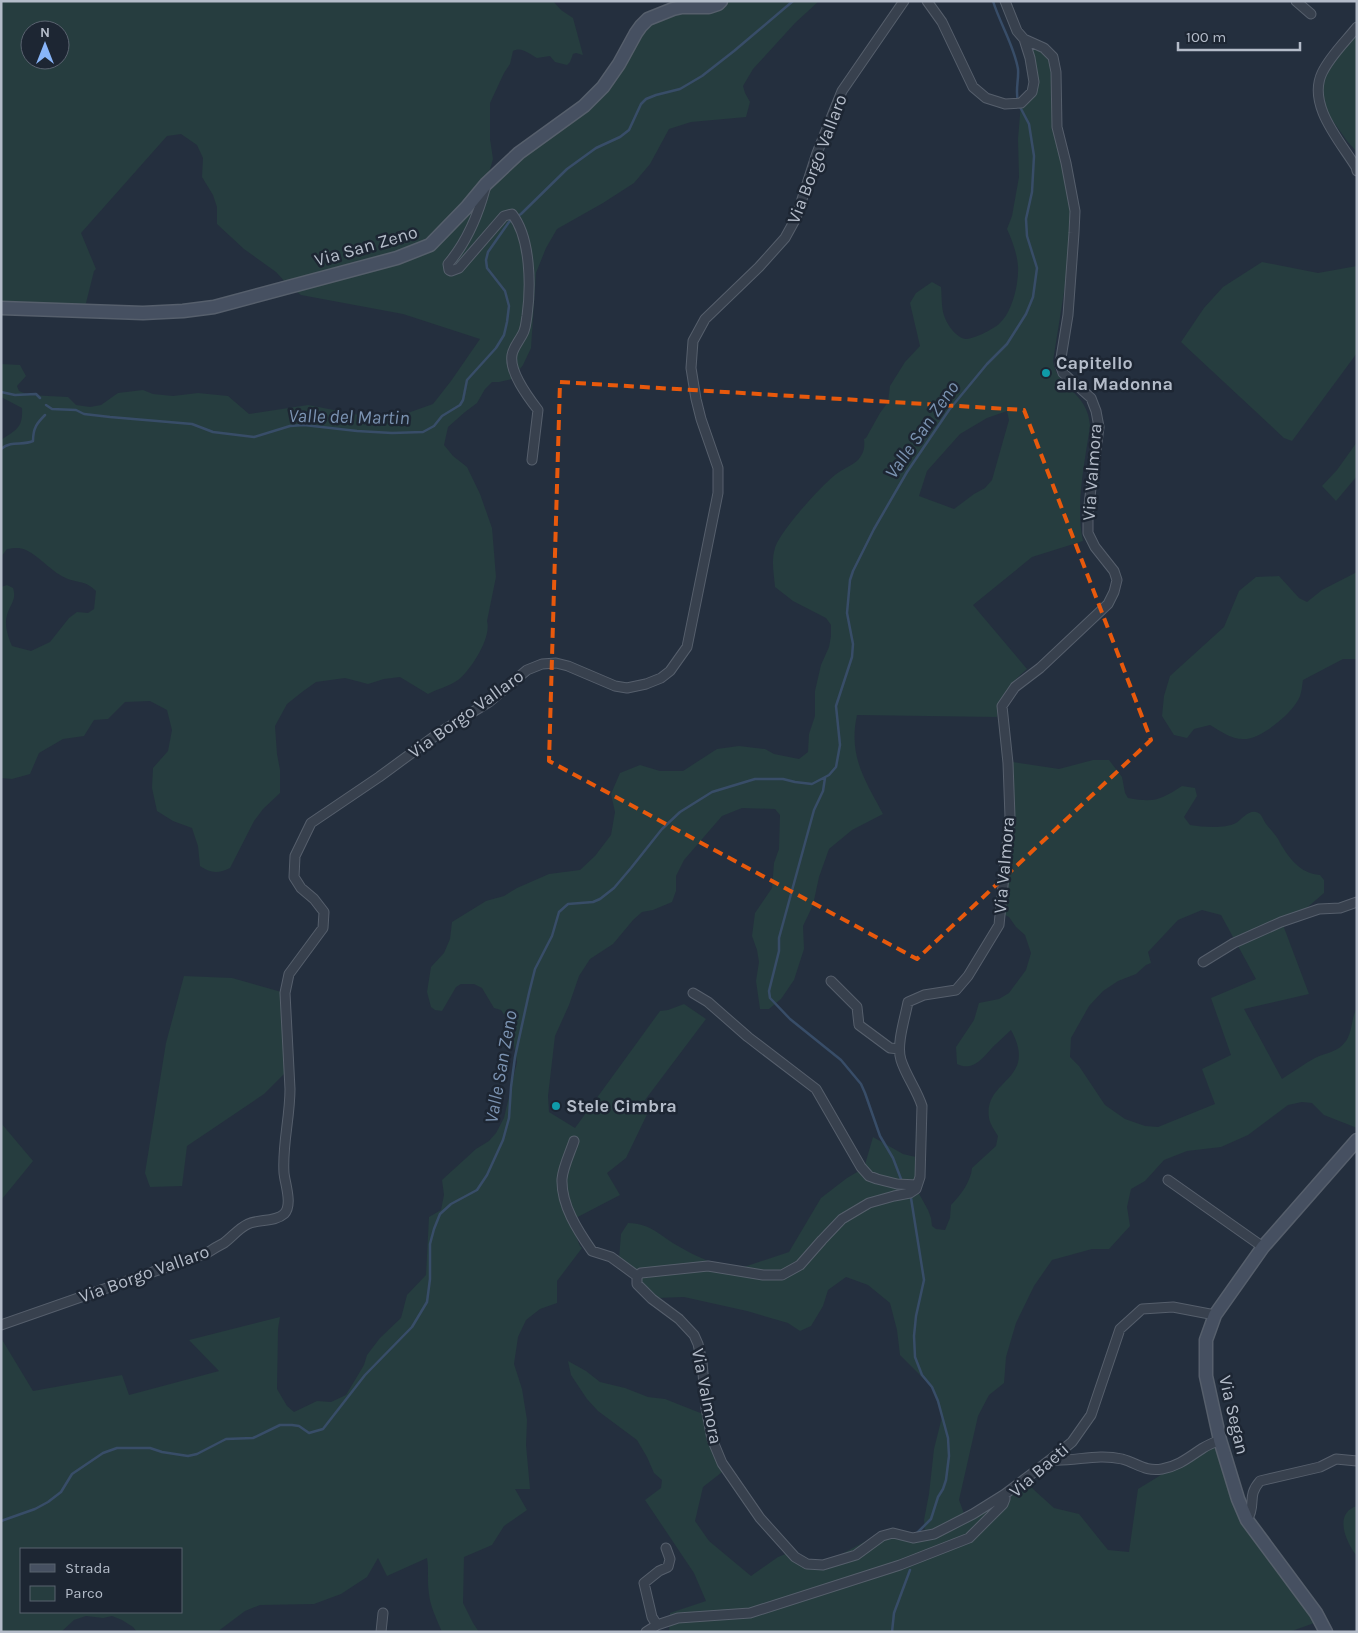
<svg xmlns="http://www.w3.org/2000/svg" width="1358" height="1633" viewBox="0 0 1358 1633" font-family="Karla,sans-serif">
	<rect width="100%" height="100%" fill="#242f3e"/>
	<path fill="#263d3f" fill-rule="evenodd" d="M 1,1 L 553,1 L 561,10 L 573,18 L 583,55 L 576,53 L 573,54 L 570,62 L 567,65 L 555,62 L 550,56 L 537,58 C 530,54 521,46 513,51 L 510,64 L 504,73 L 490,103 L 490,139 L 493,159 L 486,183 L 584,106 L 648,19 L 721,1 L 819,1 L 795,23 L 753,69 L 743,86 L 745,93 L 750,102 L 746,117 L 691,122 L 669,129 L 650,164 L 634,183 L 603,203 L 557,229 L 546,248 L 536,273 L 531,348 L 523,365 L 512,379 L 499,382 L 492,382 L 485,389 L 477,403 L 465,412 L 448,427 L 444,445 L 453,456 L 467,467 L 480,494 L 492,528 L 496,577 L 487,621 C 492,637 471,670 458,680 C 450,686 437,689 428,694 L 400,677 L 384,679 L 368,684 L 345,678 L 316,682 L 302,692 L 287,704 L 275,726 L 277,754 L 280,770 L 280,793 L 263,809 L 254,821 L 230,868 C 218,874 210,873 200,866 L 198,846 L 192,828 L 173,821 L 157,811 L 152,788 L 153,768 L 168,751 L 172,730 L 167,710 L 150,701 L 125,702 L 108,719 L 94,720 L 84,736 L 63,739 L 39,753 L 30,774 L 12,779 L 1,778 L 1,587 L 7,585 L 13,588 C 17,600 10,604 7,615 C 4,625 8,637 12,646 L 31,651 L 50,642 L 69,618 L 77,612 L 88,613 L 94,609 L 96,591 C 86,581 80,583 68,579 C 52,573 41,557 26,550 C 19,547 14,548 7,549 L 1,557 L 1,440 C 17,429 23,428 22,408 L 1,397 L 1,364 L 20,365 L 26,376 L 17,386 L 19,391 L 29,395 L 68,397 L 76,405 L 90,407 L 101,405 L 118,393 L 143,390 L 153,394 L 173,396 L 198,393 L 228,396 L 249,414 L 308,405 L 375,418 L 402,415 L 433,404 L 451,381 L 480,339 L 403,314 L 301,295 L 289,286 L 276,272 L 244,249 L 217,224 L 217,207 L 213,195 L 202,177 L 203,158 L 197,145 L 181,134 L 167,136 L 81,233 L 96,269 L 94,271 L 84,311 L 1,308 ZM 30,30 L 60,30 L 60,60 L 30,60 Z
		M 1357,32 L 1357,152 L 1347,141 L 1328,114 L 1322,94 L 1322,73 Z
		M 1024,39 L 1046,56 L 1051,65 L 1053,96 L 1052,127 L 1060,154 L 1073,217 L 1065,286 L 1053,361 C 1057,389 1088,391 1090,426 C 1085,461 1075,506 1083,541 L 1032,557 L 973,605 L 1027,669 C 1012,682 998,696 997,717 L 857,715 C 848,756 865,780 883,814 L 852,830 L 829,849 L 819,877 L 813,905 L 803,926 L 804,949 L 794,980 L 781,999 L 769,1009 L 760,1009 L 756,981 L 759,962 L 757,950 L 752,936 L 755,913 L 772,888 L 774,863 L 779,849 L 780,815 L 775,809 L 742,808 L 722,816 L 684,860 L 676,876 L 676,891 L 672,902 L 653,910 L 642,912 L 633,920 L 613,944 L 590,959 L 579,976 L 569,1005 L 555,1036 L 548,1096 L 549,1112 L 575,1128 L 660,1011 L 668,1010 L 684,1004 L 706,1019 L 645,1100 L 649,1105 L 652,1104 L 626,1158 L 607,1173 L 620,1195 L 570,1221 L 580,1246 L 582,1248 L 557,1281 L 557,1303 L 540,1309 L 526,1320 L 518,1337 L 514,1364 L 522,1389 L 527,1420 L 526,1445 L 530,1489 L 515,1489 L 527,1510 L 504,1526 L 492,1545 L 464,1557 L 463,1603 L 473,1623 L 479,1632 L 442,1632 C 437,1620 430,1606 429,1594 C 427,1582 429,1570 427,1558 L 387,1576 L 378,1558 L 367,1577 L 341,1594 L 314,1604 L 260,1605 L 245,1611 L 217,1632 L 137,1632 L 133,1627 L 122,1620 L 112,1616 L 103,1618 L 86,1616 L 74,1620 L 61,1632 L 1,1632 L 1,1338 L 33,1391 L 122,1375 L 129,1395 L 219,1371 L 189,1340 L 280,1317 L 278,1329 L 277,1389 L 287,1406 L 294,1412 L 317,1401 L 331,1402 L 346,1395 L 364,1365 L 367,1355 L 380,1338 L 401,1318 L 407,1295 L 426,1275 L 429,1217 L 441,1210 L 444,1195 L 442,1180 L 476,1149 L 489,1141 L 496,1133 L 504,1118 L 517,1062 L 510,1024 L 501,1010 L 494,1008 L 482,988 L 474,984 L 461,984 L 456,987 L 442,1011 L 435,1010 L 431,1007 L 427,992 L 431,967 L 444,953 L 450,939 L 452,922 L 486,901 L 504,896 L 517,888 L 549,874 L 580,870 L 595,856 L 611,835 L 615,812 L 611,794 L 620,773 L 640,765 L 660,771 L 683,771 L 717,749 L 739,746 L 765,749 L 774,754 L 799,759 L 808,752 L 809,734 L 815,716 L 815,691 L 821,665 L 829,647 L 831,636 L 831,625 L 826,618 L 793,601 L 775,587 C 774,574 771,561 775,548 C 780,531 821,486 835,475 C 842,469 852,466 858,460 C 864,453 865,447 864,439 L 866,438 L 880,413 L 888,402 L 890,386 L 905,362 L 920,346 L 910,303 L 916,293 L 932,282 L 941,287 C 942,297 941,309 945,318 C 948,326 957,338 966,339 C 974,339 994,329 1000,323 C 1013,311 1019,282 1018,266 C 1017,253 1012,240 1007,229 L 1012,216 L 1019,177 L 1018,139 L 1021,103 L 1032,92 ZM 1007,411 L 1009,420 L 992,480 L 985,488 L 974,494 L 954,509 L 919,496 L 927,471 L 960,434 L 987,418 ZM 21,1549 L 181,1549 L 181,1612 L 21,1612 Z
		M 1262,262 L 1318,273 L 1357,266 L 1357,353 L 1292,441 L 1284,438 L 1181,342 L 1204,308 L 1223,287 Z
		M 1357,442 L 1357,476 L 1336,501 L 1322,486 L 1337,470 Z
		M 1357,572 L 1357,659 L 1343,659 L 1303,680 C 1302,685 1302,691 1300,696 C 1294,712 1261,740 1243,739 C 1231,739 1220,731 1210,725 L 1194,729 L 1187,738 L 1174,735 L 1162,716 L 1164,696 L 1170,676 L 1224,627 L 1239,591 L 1256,577 L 1279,576 L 1299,598 L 1307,602 L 1322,590 Z
		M 1093,760 L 1109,760 L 1122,777 L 1125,793 L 1128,798 C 1155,803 1160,800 1182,786 L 1195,788 L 1197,796 L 1184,817 L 1190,825 C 1203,827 1224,829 1236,823 C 1243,818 1251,807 1260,814 C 1262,816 1264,821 1266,824 C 1270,829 1275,834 1278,839 C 1287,856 1300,874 1320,875 L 1324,880 L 1324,893 L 1302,912 L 1280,917 L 1309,994 L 1244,1009 L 1282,1079 C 1293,1072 1304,1064 1315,1058 C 1327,1052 1337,1053 1346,1041 C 1353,1030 1351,1018 1357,1008 L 1357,1128 L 1324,1115 L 1312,1103 L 1302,1102 L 1288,1105 L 1248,1135 L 1221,1147 L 1187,1151 L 1164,1160 L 1145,1181 L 1131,1189 L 1127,1207 L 1130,1226 L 1109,1249 L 1092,1249 L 1052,1260 L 1034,1286 L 1016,1323 L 1006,1357 L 1004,1383 L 989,1395 L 978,1416 L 959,1500 L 966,1519 L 1025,1479 L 1033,1489 L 1054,1508 L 1079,1514 L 1108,1550 L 1129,1552 L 1138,1489 C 1166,1473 1191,1454 1219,1437 L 1232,1488 L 1320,1621 L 1289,1632 L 669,1632 L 670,1613 L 706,1601 L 694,1573 L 645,1500 L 661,1488 L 662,1480 L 654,1473 L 647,1457 L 637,1440 L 598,1411 L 587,1399 L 571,1375 L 568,1361 L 586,1371 L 600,1382 L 625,1388 L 648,1397 L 665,1399 L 708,1416 L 726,1469 L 703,1487 L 695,1521 L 709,1541 L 751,1576 L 778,1557 L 793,1551 L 809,1562 L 834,1558 L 870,1539 L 925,1534 L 924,1520 L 929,1494 L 934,1449 L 942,1417 L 932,1387 L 900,1355 L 897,1330 L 890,1303 L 868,1285 L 846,1277 L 828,1290 L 823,1306 L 811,1326 L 800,1331 L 788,1323 L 747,1311 L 684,1297 L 656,1298 L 619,1259 L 621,1234 L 628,1223 C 652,1224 659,1235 678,1246 C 694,1256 714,1263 732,1271 L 789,1252 L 821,1198 L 847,1178 L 864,1168 L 873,1137 L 903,1154 L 920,1158 L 917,1190 L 928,1210 L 931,1218 L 932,1226 L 936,1229 L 945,1230 L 950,1218 L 951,1205 C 961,1195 971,1181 972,1168 L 996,1146 L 998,1136 C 995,1131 990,1124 989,1118 C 983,1079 1039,1081 1011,1030 C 1006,1035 1001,1039 996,1044 C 985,1054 975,1073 957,1064 L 956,1047 L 974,1020 L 979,1003 L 999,999 L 1009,993 L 1026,970 L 1031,953 L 1025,935 L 1016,927 L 1009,917 L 999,912 L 1004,846 L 1006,761 L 1059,769 ZM 1202,910 L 1221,915 L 1256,979 L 1211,998 L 1231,1055 L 1202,1069 L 1215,1104 L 1158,1127 L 1145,1126 L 1125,1119 L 1105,1105 L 1079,1066 L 1070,1057 L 1071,1038 L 1089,1006 L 1103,991 L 1118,981 L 1136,974 L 1146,965 L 1151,963 L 1148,952 L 1178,920 Z
		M 184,976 L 232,978 L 285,993 L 290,1068 L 264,1094 L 187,1146 L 182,1186 L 150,1187 L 145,1173 L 166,1043 Z
		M 1,1123 L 33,1161 L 2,1199 L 3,1200 L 1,1199 Z
		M 1357,1506 L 1357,1556 C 1346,1543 1333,1513 1357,1506 Z"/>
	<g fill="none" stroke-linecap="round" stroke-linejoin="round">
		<path stroke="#384d68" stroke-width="2.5" d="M 993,1 C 1000,24 1014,45 1018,69 C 1019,80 1015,90 1018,101
			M 1,392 L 15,395 L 36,394 L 40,398
			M 46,405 L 52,409 L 76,410 L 84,414 L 110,417 L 192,424 L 213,432 L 254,437 L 290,426 L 304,425 L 357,431 L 392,433 L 423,432 L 434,426 L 442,416 L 460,405 L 463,400 L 467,380 L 496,348 L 504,335 L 507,322 L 509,306 L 505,291 L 487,268 L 486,260 L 488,252 L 509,222 L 521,214 L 567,169 L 596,148 L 620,137 L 629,130 L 641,104 L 646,99 L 656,95 L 680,89 L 702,76 L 734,51 L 793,1
			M 1,449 C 12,440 22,446 33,441 C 33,428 37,423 45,415
			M 825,778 L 823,791 L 814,810 L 779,938 L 779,951 L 769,991 L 770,998 L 790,1019 L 841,1060 L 861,1084 L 865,1093 L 880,1136 L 893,1158 L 901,1179
			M 911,1198 L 924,1280 L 916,1316 L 914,1336 L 915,1357 L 922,1375 L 932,1387 L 938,1401 L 948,1438 L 949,1456 L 946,1480 L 943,1489 L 938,1497 L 931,1519 L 917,1533
			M 1,1521 L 35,1509 L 48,1502 L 61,1492 L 72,1474 L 103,1453 L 117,1448 L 150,1448 L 162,1452 L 188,1456 L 197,1454 L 226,1439 L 253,1438 L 280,1425 L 292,1425 L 299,1426 L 309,1433 L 323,1429 L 365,1375 L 412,1327 L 427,1302 L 430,1279 L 430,1244 L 434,1229 L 440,1214 L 451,1204 L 477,1190 L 487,1175 L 503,1140 L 509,1118 L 511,1087 L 515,1057 L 529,993 L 535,969 L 552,936 L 559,912 L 568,904 L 593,902 L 600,899 L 614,888 L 631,868 L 662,829 L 680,812 L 712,792 L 755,779 L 783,779 L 795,782 L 812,784 L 829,775 L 836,767 L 840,745 L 836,706 L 852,657 L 853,644 L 847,613 L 850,580 L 853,571 L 874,529 L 907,472 L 949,410 L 987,364 L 1007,344 L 1026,314 L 1033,297 L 1037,268 L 1027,236 L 1026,219 L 1032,192 L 1034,156 L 1029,124 L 1019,105
			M 892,1632 L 894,1613 L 910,1570"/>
		<g stroke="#565f6c" stroke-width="11">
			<path id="street" d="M 927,1 L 942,22 L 973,87 L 986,98 L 1005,104 L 1021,103 L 1032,92 L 1034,82 L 1030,58 L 1024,39
				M 1005,1 L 1017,31 L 1024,39 L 1044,48 L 1053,57 L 1056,72 L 1057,127 L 1066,163 L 1075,211 L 1074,233 L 1068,315 L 1060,364 L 1063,373 L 1091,398 L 1096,411 L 1099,427 L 1091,488 L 1088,514 L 1088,533 L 1095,547 L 1114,571 L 1117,580 L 1114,592 L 1108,604 L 1040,668 L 1015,687 L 1002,706 L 1008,763 L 1010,817 L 999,925 L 968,976 L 956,990 L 924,995 L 908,1002 C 905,1018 896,1045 901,1060 C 906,1076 917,1090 922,1106 L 920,1177 L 916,1189 L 910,1193 L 894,1196 L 869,1203 L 842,1219 L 822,1240 L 800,1265 L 782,1275 L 763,1275 L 708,1266 L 641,1273 L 637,1276 L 637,1284 L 652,1299 L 679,1319 L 694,1335 L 698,1344 L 702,1362 L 706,1408 L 712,1439 L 722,1463 L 760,1518 L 795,1557 L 807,1564 L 823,1565 L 856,1555 L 882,1536 L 893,1533 L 913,1538 L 934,1534 L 973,1514 L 1005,1494 L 1050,1460 L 1072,1442 L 1091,1415 L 1120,1329 L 1142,1309 L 1173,1307 L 1215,1315
				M 1296,1 L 1311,14
				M 1357,27 C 1345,42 1330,56 1322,73 C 1307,105 1340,141 1356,167 L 1357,171
				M 485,189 C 478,215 466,243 448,264 L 449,270 L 451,271 L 459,268 L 504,216 L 512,214 C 531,238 531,287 527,316 C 526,321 526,326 524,331 C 521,339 513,347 512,355 C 509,372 528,397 538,410 L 532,460
				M 1203,962 L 1234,943 L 1281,922 L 1319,909 L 1340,908 L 1357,902
				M 831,981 L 857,1007 L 859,1025 L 890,1048 L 899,1049
				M 693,993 L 708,1002 L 748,1037 L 816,1089 L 861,1167 L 869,1176 L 877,1179 L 897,1184 L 917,1185
				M 574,1141 C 570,1153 563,1167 562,1179 C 561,1205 578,1231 592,1251 L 611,1257 L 637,1276
				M 1168,1180 L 1263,1247
				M 1,1325 L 207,1253 C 213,1249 218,1246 224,1243 C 232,1237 239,1228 248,1224 C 259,1219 275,1222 284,1214 C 293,1205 285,1184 284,1173 C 282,1145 290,1118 290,1089 L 285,993 L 289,974 L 323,928 L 324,912 L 314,899 L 301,888 L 294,877 L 295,856 L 311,823 L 379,777 L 439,733 L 489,702 L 527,670 L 542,664 L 556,663 L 568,666 L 615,686 L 627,688 L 646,684 L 661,678 L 670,671 L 687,647 L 718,493 L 718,468 L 701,419 L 696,399 L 691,368 L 693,341 L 705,319 L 759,267 L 785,238 L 796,218 L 817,153 L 842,91 L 904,1
				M 1050,1460 C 1075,1462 1096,1453 1122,1459 C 1137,1463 1145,1472 1162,1469 C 1179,1466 1189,1457 1203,1448 C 1208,1445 1215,1442 1220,1440
				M 1247,1520 C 1257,1504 1246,1497 1260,1481 L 1320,1467 L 1336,1459 L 1357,1461
				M 657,1625 L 652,1617 L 644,1583 L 659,1571 L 668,1567 L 670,1559 L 666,1548
				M 381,1632 L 383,1613
				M 646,1632 L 657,1625 L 678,1618 L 750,1613 L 900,1565 L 969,1538 L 1003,1504 L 1005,1499 L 1005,1494"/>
		</g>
		<g stroke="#565f6c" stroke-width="15">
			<path id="secondary" d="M 1,308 L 143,313 L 183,311 L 214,307 L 397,258 L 430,245 L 466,208 L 486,184 L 519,153 L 584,106 L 603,87 L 619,64 L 636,33 L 641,26 L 648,19 L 673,9 L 682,7 L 709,7 L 718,4 L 721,1
				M 1326,1632 L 1316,1613 L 1247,1520 L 1238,1499 L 1220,1440 L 1206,1376 L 1206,1340 L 1215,1315 L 1263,1247 L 1357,1140"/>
		</g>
		<use href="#street" stroke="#38414e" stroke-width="9"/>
		<use href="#secondary" stroke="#465061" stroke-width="12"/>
	</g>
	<path fill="none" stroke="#e8590c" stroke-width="4" stroke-dasharray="10 6" stroke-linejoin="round" d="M 560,382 L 1024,410 L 1151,740 L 917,959 L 549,761 Z"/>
	<g fill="#0f9aa8" stroke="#1d2633" stroke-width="2">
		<circle cx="1046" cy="373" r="5"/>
		<circle cx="556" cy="1106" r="5"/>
	</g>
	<g text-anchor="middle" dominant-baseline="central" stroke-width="5" stroke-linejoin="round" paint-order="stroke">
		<g font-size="18" fill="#b4bcc9" stroke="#1d2633">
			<text transform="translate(817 159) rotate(-69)">Via Borgo Vallaro</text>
			<text transform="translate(366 246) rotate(-16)">Via San Zeno</text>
			<text transform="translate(1092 472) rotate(-86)">Via Valmora</text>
			<text transform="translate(466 714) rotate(-36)">Via Borgo Vallaro</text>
			<text transform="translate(1004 865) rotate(-85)">Via Valmora</text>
			<text transform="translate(144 1274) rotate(-20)">Via Borgo Vallaro</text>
			<text transform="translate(707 1396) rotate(79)">Via Valmora</text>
			<text transform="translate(1234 1415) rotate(77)">Via Segan</text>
			<text transform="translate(1039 1470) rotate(-41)">Via Baeti</text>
		</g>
		<g font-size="18" font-weight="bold" fill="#b4bcc9" stroke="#1d2633" text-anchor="start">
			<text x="1056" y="363">Capitello<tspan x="1056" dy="21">alla Madonna</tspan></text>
			<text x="566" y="1106">Stele Cimbra</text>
		</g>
		<g font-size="19" font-style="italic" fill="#7b93b2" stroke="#1d2633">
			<text transform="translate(349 417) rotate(1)">Valle del Martin</text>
			<text transform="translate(922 430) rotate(-55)">Valle San Zeno</text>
			<text transform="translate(501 1067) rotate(-80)">Valle San Zeno</text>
		</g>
	</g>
	<rect width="1358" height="1633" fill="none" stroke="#b4bcc9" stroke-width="5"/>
	<rect x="20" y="1548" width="162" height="65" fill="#1d2633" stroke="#59626f"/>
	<rect x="30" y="1564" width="25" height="8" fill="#465061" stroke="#59626f"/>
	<text x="65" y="1573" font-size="15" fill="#b4bcc9">Strada</text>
	<rect x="30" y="1586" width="25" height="15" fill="#263d3f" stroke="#59626f"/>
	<text x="65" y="1598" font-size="15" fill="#b4bcc9">Parco</text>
	<g transform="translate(45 45)"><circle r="24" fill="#1d2633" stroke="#59626f"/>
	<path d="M0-4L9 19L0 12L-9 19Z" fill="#88b5f9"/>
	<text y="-8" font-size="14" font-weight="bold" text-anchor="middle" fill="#b4bcc9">N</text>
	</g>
	<path d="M1178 42v8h122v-8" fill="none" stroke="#b4bcc9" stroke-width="2.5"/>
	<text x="1186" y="42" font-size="15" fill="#b4bcc9" stroke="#1d2633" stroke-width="4" paint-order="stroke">100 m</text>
</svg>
